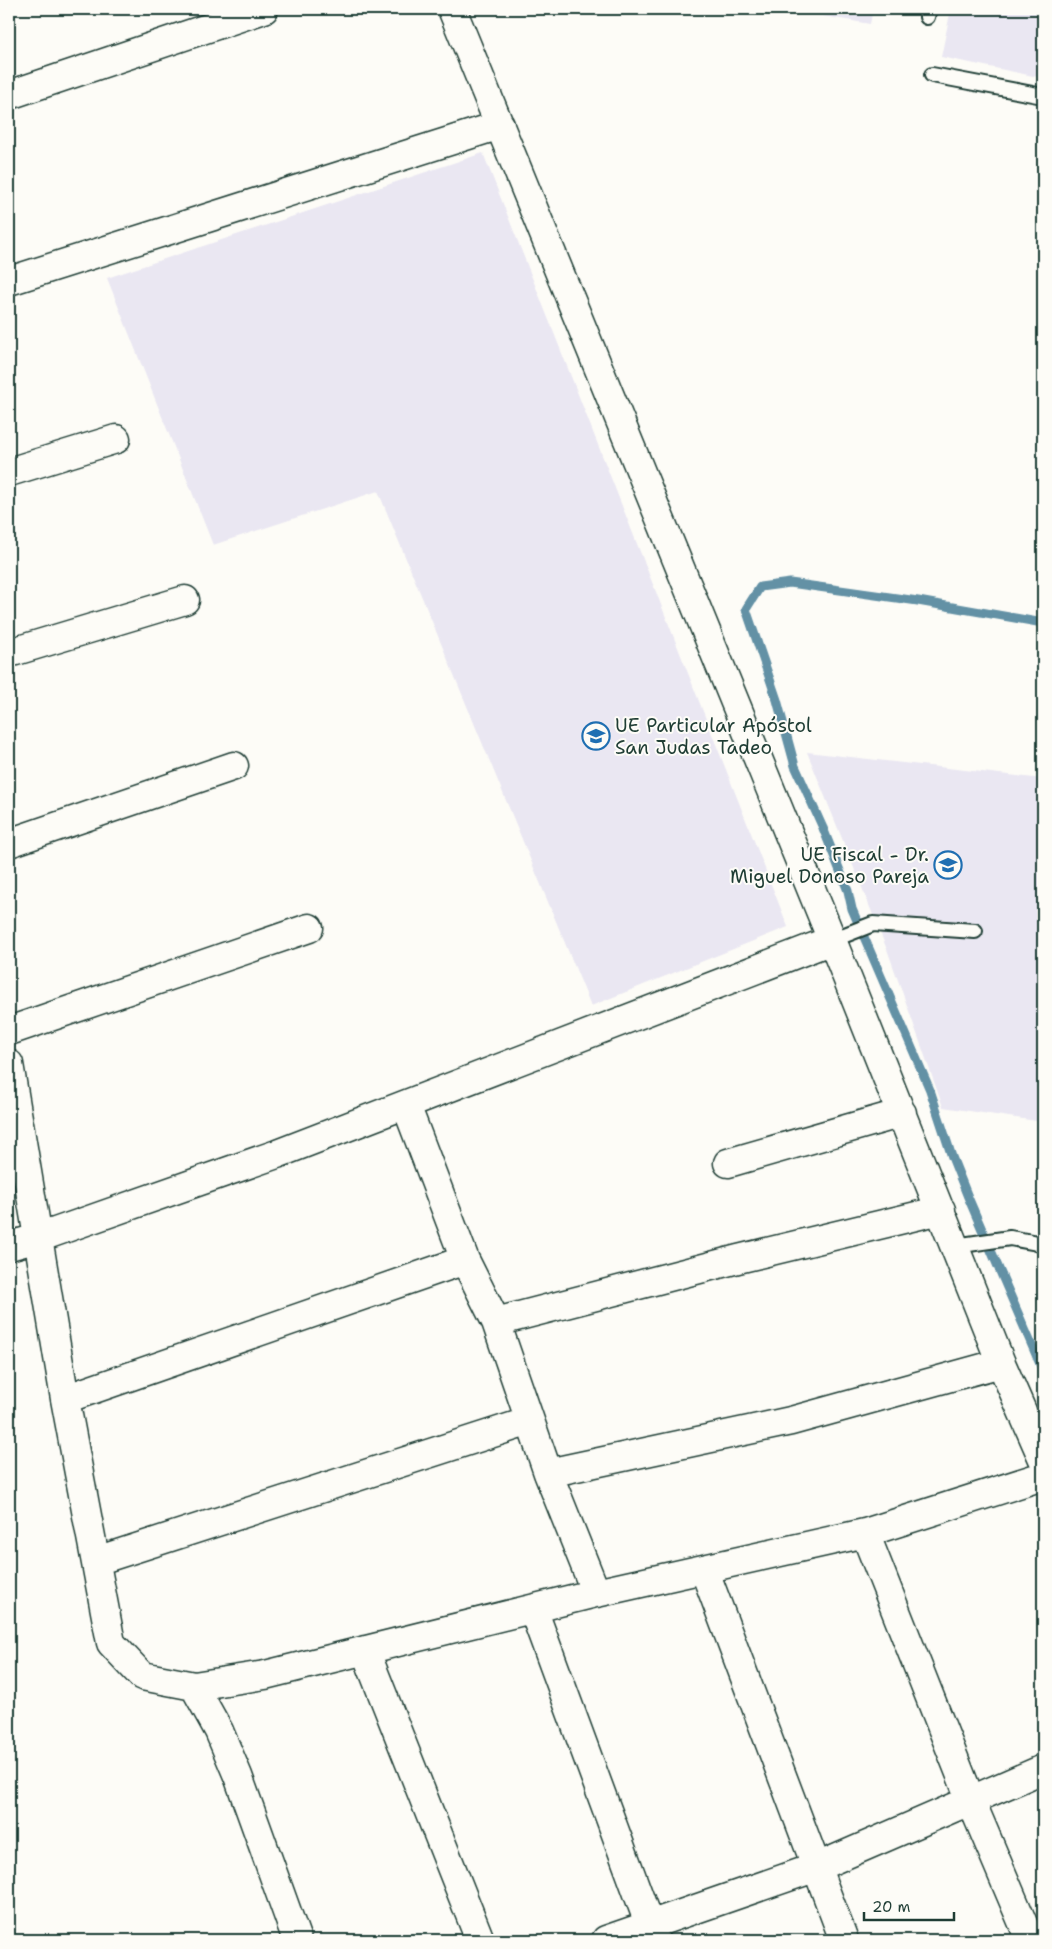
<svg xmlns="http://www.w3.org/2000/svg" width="1052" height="1949" viewBox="0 0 1052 1949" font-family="'Shantell Sans',sans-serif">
	<rect width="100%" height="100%" fill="#fdfcf7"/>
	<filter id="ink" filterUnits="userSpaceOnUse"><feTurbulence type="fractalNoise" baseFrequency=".02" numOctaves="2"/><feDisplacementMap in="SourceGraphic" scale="10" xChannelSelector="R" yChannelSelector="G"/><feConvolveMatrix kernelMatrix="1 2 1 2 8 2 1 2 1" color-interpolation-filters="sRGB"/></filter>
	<g filter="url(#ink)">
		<path fill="#eae7f2" d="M 782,9 L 873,9 L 870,24 Z
			M 951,9 L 1043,9 L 1043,78 L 941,57 Z
			M 483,153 L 788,927 L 591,1006 L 378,491 L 213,545 L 107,278 Z
			M 807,752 L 1043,779 L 1043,1122 L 943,1107 L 888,952 Z"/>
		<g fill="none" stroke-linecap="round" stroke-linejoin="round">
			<path stroke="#6391a5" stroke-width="9" d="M 1043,623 L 918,601 L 790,583 L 760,587 L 746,609 L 777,700 L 795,766 L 823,828 L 848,891 L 852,909 L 930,1090 L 952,1157 L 968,1197 L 1043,1371"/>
			<g stroke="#1f3d34" stroke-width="18">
				<path id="lane" d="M 927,17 L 929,9
					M 932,75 L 1043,96
					M 832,940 L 873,924 L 975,931
					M 955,1246 L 1010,1238 L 1043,1244"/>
			</g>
			<g stroke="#1f3d34" stroke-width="31">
				<path id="street" d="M 452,9 L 832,940 L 1001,1363 L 1043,1459
					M 9,95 L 264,9
					M 9,281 L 500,125
					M 9,472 L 116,439
					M 9,653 L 185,600
					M 9,843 L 234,766
					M 9,1031 L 309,928
					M 9,1064 L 65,1399 L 111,1643 L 142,1676 L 194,1686 L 265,1675 L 596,1593 L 865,1533 L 1043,1476
					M 406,1105 L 465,1260 L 496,1322 L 548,1473 L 596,1593
					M 728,1163 L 902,1113
					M 9,1246 L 38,1238 L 277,1154 L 832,940
					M 496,1322 L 738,1259 L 941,1210
					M 65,1399 L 465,1260
					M 548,1473 L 791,1421 L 1001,1363
					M 865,1533 L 971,1801 L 1030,1940
					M 96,1561 L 530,1421
					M 704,1569 L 844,1940
					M 533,1609 L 655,1940
					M 365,1650 L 480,1940
					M 194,1686 L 219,1731 L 238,1776 L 297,1940
					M 606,1940 L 817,1867 L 1043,1769"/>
			</g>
			<use href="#lane" stroke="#fdfcf7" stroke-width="14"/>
			<use href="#street" stroke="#fdfcf7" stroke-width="28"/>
		</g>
	</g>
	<defs>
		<g id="school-ring" transform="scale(1.4375)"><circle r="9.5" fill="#fdfcf7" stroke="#1f6fb2" stroke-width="1.5"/><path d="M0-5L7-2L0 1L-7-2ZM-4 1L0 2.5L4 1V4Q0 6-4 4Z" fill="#1f6fb2"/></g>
	</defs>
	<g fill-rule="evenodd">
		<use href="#school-ring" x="596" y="736"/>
		<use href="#school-ring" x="948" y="865"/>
	</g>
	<g text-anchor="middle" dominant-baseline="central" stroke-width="4" stroke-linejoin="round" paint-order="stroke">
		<g font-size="19" fill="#1f3d34" stroke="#fdfcf7" text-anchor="start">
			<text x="615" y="725">UE Particular Apóstol<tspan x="615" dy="22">San Judas Tadeo</tspan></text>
			<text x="929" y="854" text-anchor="end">UE Fiscal - Dr.<tspan x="929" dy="22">Miguel Donoso Pareja</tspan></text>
		</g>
	</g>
	<rect width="1052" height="1949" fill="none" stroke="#fdfcf7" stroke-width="30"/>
	<rect x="15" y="15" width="1022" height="1919" fill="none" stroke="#1f3d34" stroke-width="2" filter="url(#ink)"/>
	<path d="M864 1912v8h90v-8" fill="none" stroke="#1f3d34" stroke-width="2.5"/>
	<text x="872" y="1912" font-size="15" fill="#1f3d34" stroke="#fdfcf7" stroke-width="4" paint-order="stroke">20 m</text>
</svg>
